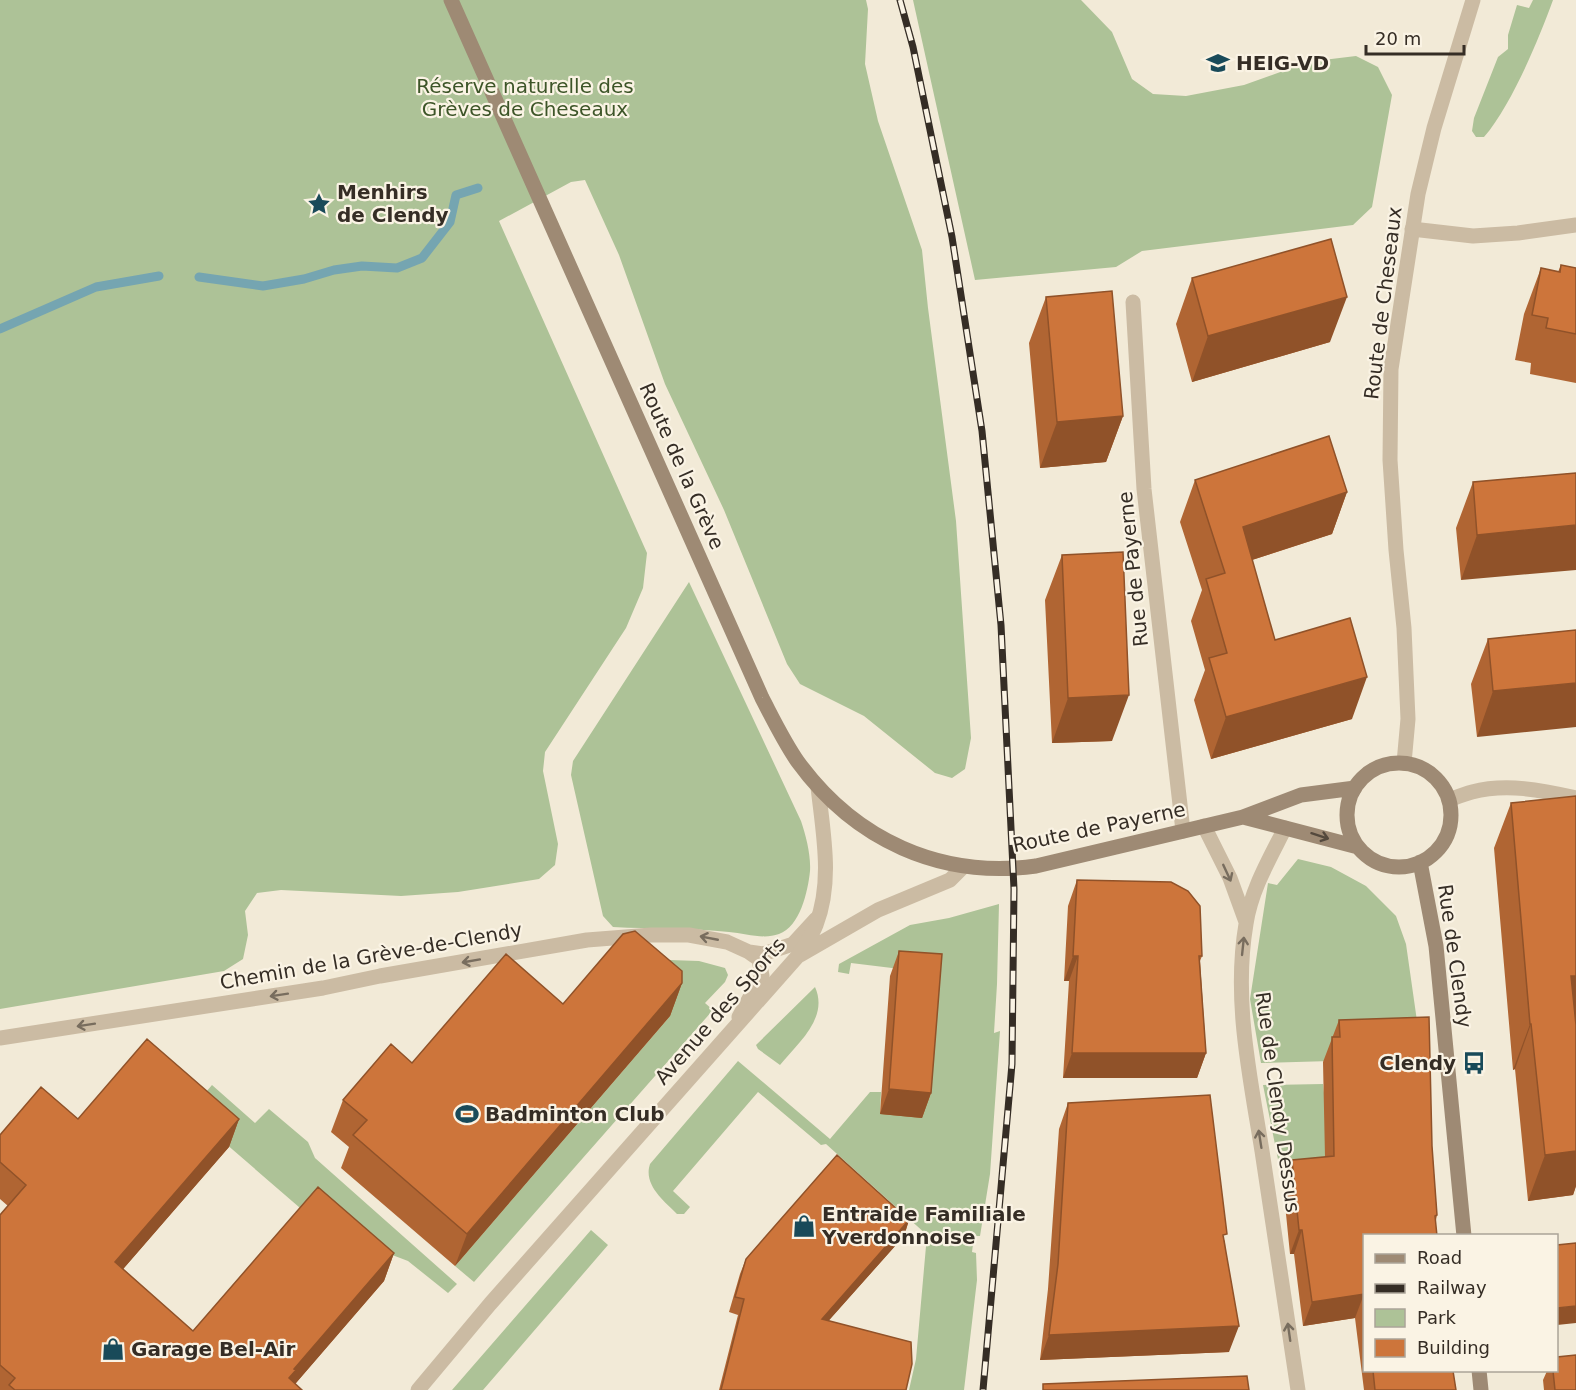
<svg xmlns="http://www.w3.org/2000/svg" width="1576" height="1390" viewBox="0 0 1576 1390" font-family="'DejaVu Sans',sans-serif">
	<rect width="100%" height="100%" fill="#f2ead7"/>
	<path fill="#adc297" d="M 0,0 L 866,0 L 868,9 L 865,64 L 878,121 L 922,250 L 928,308 L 956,521 L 971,738 L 965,769 L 952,778 L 935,773 L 864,716 L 800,684 L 787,664 L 724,510 L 665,384 L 619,255 L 585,180 L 571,182 L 499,221 L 647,553 L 643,588 L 626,628 L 545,752 L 543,771 L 558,844 L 555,865 L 539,879 L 458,892 L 401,896 L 281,890 L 257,893 L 245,911 L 248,935 L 243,959 L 224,971 L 0,1009 Z
		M 913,0 L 1081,0 L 1112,32 L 1132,79 L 1153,94 L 1186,96 L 1244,85 L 1297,66 L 1323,60 L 1356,56 L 1378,67 L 1392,95 L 1372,207 L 1353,225 L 1142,251 L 1116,267 L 975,280 Z
		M 1533,0 L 1553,0 C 1539,39 1511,106 1484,137 L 1476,137 L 1472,131 L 1474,118 L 1498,57 L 1508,49 L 1508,35 L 1517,5 L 1529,8 Z
		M 689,582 L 801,821 C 806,836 811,855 810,871 C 808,891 800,927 779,934 C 763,940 745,933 729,932 C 691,928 652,929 613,927 L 603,916 L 571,775 L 573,761 Z
		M 1298,859 L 1331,867 L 1366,886 L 1396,916 L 1406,944 L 1420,1042 L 1331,1061 L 1261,1063 L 1250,999 L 1268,883 L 1277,885 Z
		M 999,904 L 997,984 L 994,1033 L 1000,1031 L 990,1174 L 980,1236 L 974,1236 L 972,1252 L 976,1253 L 977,1280 L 964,1390 L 909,1390 L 916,1359 L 927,1235 L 826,1144 L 821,1145 L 758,1092 L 673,1191 L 690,1207 L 684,1214 L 677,1214 C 664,1201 643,1185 650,1164 L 738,1061 L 830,1139 L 870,1092 L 881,1092 L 880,1114 L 933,973 L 851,963 L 849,974 L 838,972 L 839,964 L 910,925 L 949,918 Z
		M 669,960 L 699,961 L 725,968 L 728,975 L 725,982 L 705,1003 L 713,1010 L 474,1282 L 455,1266 L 670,1016 Z
		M 815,987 C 829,1018 798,1043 780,1065 L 758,1049 L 756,1045 Z
		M 1323,1084 L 1331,1155 L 1283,1184 L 1263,1085 Z
		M 212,1085 L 255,1123 L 269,1109 L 308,1142 L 315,1158 L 457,1284 L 448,1293 L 408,1261 L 387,1253 L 365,1264 L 189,1112 Z
		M 591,1230 L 608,1245 L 483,1390 L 452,1390 Z"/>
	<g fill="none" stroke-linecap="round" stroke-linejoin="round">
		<path stroke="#75a5b1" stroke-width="9" d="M 199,277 L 263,286 L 304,279 L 334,270 L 362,266 L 397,268 L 422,258 L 450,222 L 456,195 L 478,188
			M 0,329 L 96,287 L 159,276"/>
		<path stroke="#cbbba3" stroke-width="15" d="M 1412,229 L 1473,236 L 1518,233 L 1576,225
			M 1133,302 L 1144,489 L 1183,831
			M 1449,800 C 1457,797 1464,794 1472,792 C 1506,783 1542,790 1576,798
			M 1204,826 L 1230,878 L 1246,922
			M 1285,828 C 1270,858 1251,890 1246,924 C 1233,1000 1250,1076 1262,1151 C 1274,1230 1286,1310 1298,1390
			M 749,952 L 763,954 L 793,944 L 816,919
			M 0,1038 L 323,988 L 380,976 L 587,940 L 651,935 L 689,935 L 727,942 L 749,952 L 759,959 L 762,976 L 739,1017"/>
		<path stroke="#cbbba3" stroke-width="15" d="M 1404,763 L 1408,719 L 1404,628 L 1396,550 L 1390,460 L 1391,369 L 1418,194 L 1434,128 L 1473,0
			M 800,955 L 878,910 L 950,880 L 963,867
			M 418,1390 L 490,1304 L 797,957 C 803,947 812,936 816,925 C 833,881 823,833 818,787"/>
		<path stroke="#9e8a74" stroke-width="15" d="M 451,0 L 762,698 C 773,719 784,742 798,762 C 855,840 940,879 1036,866 L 1243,817 L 1301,795 L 1355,788
			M1347 815a52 52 0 1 1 104 0a52 52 0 1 1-104 0Z
			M 1243,817 L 1358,847
			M 1420,862 L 1436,946 L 1464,1236
			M 1479,1370 L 1481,1390"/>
		<g stroke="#352d25" stroke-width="7">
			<path id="rail" d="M 900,0 L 913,47 L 952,237 L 982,431 L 1001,625 L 1014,889 L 1012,1064 L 983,1390"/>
		</g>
		<use href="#rail" stroke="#faf3e4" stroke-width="4.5" stroke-dasharray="14" stroke-linecap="butt"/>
	</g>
	<path fill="#b06533" d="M 1561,265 L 1576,268 L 1576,383 L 1530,374 L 1531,363 L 1515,360 L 1524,314 L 1541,268 L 1558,272 Z
		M 1192,278 L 1330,342 L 1192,382 L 1176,324 Z
		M 1046,297 L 1123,416 L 1106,462 L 1040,468 L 1029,343 Z
		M 1576,473 L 1461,580 L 1456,528 L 1473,482 Z
		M 1195,480 L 1347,492 L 1332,534 L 1252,560 L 1275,640 L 1352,719 L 1211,759 L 1194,700 L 1205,670 L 1191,621 L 1202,590 L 1180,522 Z
		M 1062,555 L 1112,741 L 1052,743 L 1045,600 Z
		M 1576,630 L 1477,737 L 1471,684 L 1488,639 Z
		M 1511,803 L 1575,1020 L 1576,1025 L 1576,1186 L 1573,1195 L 1528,1201 L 1515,1069 L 1513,1070 L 1494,848 Z
		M 1077,880 L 1202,956 L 1200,961 L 1206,1053 L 1197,1078 L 1063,1078 L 1069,981 L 1064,981 L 1068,906 Z
		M 899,951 L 931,1093 L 922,1118 L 880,1114 L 890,976 Z
		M 682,983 L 670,1016 L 455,1266 L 341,1168 L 349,1147 L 331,1132 L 343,1100 L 412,1063 L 563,1004 Z
		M 1339,1020 L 1432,1146 L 1437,1215 L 1436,1220 L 1365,1236 L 1365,1371 L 1453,1371 L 1456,1390 L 1364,1390 L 1355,1318 L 1303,1326 L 1294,1254 L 1290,1254 L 1283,1184 L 1292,1160 L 1325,1157 L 1323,1062 Z
		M 1068,1103 L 1225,1241 L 1229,1352 L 1040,1360 L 1048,1289 L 1059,1129 Z
		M 78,1119 L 239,1119 L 229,1147 L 123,1269 L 193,1331 L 394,1253 L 384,1281 L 295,1384 L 302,1390 L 0,1390 L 0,1215 L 8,1206 L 0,1199 L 0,1135 Z
		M 909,1220 L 904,1236 L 828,1321 L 906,1390 L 719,1390 L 738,1315 L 729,1312 L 740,1274 L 746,1259 Z
		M 1547,1371 L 1553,1371 L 1576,1390 L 1544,1390 L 1543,1380 Z"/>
	<path fill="#905229" d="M 1347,297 L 1330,342 L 1192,382 L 1208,336 Z
		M 1123,416 L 1106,462 L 1040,468 L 1057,422 Z
		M 1347,492 L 1332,534 L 1227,568 L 1243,527 Z
		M 1576,525 L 1576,570 L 1461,580 L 1477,535 Z
		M 1367,677 L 1352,719 L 1211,759 L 1226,717 Z
		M 1576,683 L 1576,727 L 1477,737 L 1493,691 Z
		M 1129,695 L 1112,741 L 1052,743 L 1068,698 Z
		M 1073,956 L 1078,956 L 1069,981 L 1064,981 Z
		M 1571,976 L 1576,976 L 1576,1020 L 1554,1022 Z
		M 682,983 L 670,1016 L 455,1266 L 467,1234 Z
		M 1530,1024 L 1531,1024 L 1515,1069 L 1513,1070 Z
		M 1072,1053 L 1206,1053 L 1197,1078 L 1063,1078 Z
		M 889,1089 L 931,1093 L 922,1118 L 880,1114 Z
		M 239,1119 L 229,1147 L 105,1290 L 115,1262 Z
		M 1576,1151 L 1576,1186 L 1573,1195 L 1528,1201 L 1545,1155 Z
		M 909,1220 L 904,1236 L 816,1335 L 822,1319 Z
		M 1299,1230 L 1302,1230 L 1294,1254 L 1290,1254 Z
		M 394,1253 L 384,1281 L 290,1390 L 289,1378 L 294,1369 Z
		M 1364,1294 L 1355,1318 L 1303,1326 L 1312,1302 Z
		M 1576,1306 L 1576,1323 L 1557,1325 L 1557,1308 Z
		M 1239,1326 L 1229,1352 L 1040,1360 L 1049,1335 Z"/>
	<path fill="#cd753b" stroke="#905229" stroke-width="1.5" d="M 1331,239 L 1347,297 L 1208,336 L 1192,278 Z
		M 1561,265 L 1576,268 L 1576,334 L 1546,328 L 1548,318 L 1532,315 L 1541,268 L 1560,272 Z
		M 1112,291 L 1123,416 L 1057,422 L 1046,297 Z
		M 1329,436 L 1347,492 L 1243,527 L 1275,640 L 1350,618 L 1367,677 L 1226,717 L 1209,658 L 1227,653 L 1206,579 L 1225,573 L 1195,480 Z
		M 1576,473 L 1576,525 L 1477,535 L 1473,482 Z
		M 1123,552 L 1129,695 L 1068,698 L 1062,555 Z
		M 1576,630 L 1576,683 L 1493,691 L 1488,639 Z
		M 1576,796 L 1576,976 L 1571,976 L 1576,1025 L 1576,1151 L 1545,1155 L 1531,1024 L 1530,1024 L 1511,803 Z
		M 1077,880 L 1171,882 L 1188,891 L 1200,906 L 1202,956 L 1199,956 L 1206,1053 L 1072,1053 L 1078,956 L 1073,956 Z
		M 635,931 L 682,971 L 682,983 L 467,1234 L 353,1135 L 367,1120 L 343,1100 L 391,1044 L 412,1063 L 506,954 L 563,1004 L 623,934 Z
		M 899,951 L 942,954 L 931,1093 L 889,1089 Z
		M 1429,1017 L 1432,1146 L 1437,1215 L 1435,1216 L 1437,1236 L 1365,1236 L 1365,1298 L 1364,1294 L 1312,1302 L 1302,1230 L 1299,1230 L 1292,1160 L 1334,1156 L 1332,1037 L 1340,1037 L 1339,1020 Z
		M 147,1039 L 239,1119 L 115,1262 L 193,1331 L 318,1187 L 394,1253 L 294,1369 L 296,1370 L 289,1378 L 302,1390 L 15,1390 L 9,1385 L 15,1378 L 0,1365 L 0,1215 L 26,1185 L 0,1162 L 0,1135 L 41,1087 L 78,1119 Z
		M 1210,1095 L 1227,1234 L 1223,1235 L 1239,1326 L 1049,1335 L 1058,1264 L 1068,1103 Z
		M 837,1155 L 909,1220 L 822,1319 L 911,1342 L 912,1364 L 906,1390 L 721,1390 L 744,1299 L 735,1297 L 746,1259 Z
		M 1576,1243 L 1576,1306 L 1557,1308 L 1557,1245 Z
		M 1576,1355 L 1576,1390 L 1555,1390 L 1553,1371 L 1557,1371 L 1557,1357 Z
		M 1373,1371 L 1453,1371 L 1456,1390 L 1375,1390 Z
		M 1247,1376 L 1249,1390 L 1043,1390 L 1043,1384 Z"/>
	<defs><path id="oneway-shaft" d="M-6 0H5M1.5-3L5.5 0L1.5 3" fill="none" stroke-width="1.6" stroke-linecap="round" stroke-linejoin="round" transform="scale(1.5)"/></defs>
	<use stroke="#54493d" href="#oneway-shaft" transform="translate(1320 836) rotate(18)"/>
	<g stroke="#786d5e">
		<use href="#oneway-shaft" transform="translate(1227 873) rotate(65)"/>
		<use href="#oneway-shaft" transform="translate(709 938) rotate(-169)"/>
		<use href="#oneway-shaft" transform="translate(1243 946) rotate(-84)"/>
		<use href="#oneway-shaft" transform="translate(471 961) rotate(170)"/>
		<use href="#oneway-shaft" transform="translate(279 995) rotate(171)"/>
		<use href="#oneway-shaft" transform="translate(86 1025) rotate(171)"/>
		<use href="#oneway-shaft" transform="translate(1260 1139) rotate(-99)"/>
		<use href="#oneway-shaft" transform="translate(1289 1332) rotate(-98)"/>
	</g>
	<defs>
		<g id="university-bare" transform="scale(1.8)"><path d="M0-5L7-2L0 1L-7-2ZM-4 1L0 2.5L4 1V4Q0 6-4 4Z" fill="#194a59" stroke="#faf3e4" stroke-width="2.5" paint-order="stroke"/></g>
		<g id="sight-bare" transform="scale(1.8)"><path d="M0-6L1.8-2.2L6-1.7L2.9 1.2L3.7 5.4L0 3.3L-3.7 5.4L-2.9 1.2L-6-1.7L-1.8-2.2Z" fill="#194a59" stroke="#faf3e4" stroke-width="2.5" paint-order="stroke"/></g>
		<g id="bus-bare" transform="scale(1.8)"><path d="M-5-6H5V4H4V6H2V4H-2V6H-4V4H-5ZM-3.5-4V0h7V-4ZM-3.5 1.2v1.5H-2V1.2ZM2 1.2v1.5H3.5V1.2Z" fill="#194a59" stroke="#faf3e4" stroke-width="2.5" paint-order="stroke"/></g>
		<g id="stadium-bare" transform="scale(1.8)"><path d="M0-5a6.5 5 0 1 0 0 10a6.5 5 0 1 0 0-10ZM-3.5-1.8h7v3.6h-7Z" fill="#194a59" stroke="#faf3e4" stroke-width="2.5" paint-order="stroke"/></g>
		<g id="shop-bare" transform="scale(1.8)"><path d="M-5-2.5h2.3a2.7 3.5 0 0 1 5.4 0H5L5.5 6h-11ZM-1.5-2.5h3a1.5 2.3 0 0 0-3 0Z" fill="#194a59" stroke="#faf3e4" stroke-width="2.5" paint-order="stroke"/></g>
	</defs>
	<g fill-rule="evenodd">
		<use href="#university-bare" x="1218" y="63"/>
		<use href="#sight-bare" x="319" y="204"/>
		<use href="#bus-bare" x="1474" y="1063"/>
		<use href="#stadium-bare" x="467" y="1114"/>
		<use href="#shop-bare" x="804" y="1226"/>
		<use href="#shop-bare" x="113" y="1349"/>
	</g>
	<g text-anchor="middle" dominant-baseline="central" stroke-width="4.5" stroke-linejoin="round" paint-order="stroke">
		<g font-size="20" font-weight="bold" fill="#352d25" stroke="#faf3e4" text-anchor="start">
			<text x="1236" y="63">HEIG-VD</text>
			<text x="337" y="192">Menhirs<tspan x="337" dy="23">de Clendy</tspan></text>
			<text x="1456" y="1063" text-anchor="end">Clendy</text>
			<text x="485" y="1114">Badminton Club</text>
			<text x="822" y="1214">Entraide Familiale<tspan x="822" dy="23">Yverdonnoise</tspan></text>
			<text x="131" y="1349">Garage Bel-Air</text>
		</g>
		<g font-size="20" fill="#3d5528" stroke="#faf3e4">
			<text x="525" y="86">Réserve naturelle des<tspan x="525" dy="23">Grèves de Cheseaux</tspan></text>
		</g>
		<g font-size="20" fill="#352d25" stroke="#faf3e4">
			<text transform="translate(1383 303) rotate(-83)">Route de Cheseaux</text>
			<text transform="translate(682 466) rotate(66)">Route de la Grève</text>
			<text transform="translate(1133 569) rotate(-96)">Rue de Payerne</text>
			<text transform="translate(1099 827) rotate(-12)">Route de Payerne</text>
			<text transform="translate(371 956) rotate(-10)">Chemin de la Grève-de-Clendy</text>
			<text transform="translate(1455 956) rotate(82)">Rue de Clendy</text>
			<text transform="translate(720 1011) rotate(-49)">Avenue des Sports</text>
			<text transform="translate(1278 1102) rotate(82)">Rue de Clendy Dessus</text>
		</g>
	</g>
	<rect x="1363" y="1234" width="195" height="138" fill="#faf3e4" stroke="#aba498" stroke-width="1.5"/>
	<rect x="1375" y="1254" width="30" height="9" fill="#9e8a74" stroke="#aba498" stroke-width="1.5"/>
	<text x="1417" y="1264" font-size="18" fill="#352d25">Road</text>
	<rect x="1375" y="1284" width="30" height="9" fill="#352d25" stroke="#aba498" stroke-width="1.5"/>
	<text x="1417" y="1294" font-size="18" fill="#352d25">Railway</text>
	<rect x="1375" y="1309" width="30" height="18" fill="#adc297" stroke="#aba498" stroke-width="1.5"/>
	<text x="1417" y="1324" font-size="18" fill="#352d25">Park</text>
	<rect x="1375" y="1339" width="30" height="18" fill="#cd753b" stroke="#aba498" stroke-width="1.5"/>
	<text x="1417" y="1354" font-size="18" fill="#352d25">Building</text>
	<path d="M1366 45v9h98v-9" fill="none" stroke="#352d25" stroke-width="3"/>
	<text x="1375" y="45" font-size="18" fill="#352d25" stroke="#faf3e4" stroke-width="4.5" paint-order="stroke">20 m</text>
</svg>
